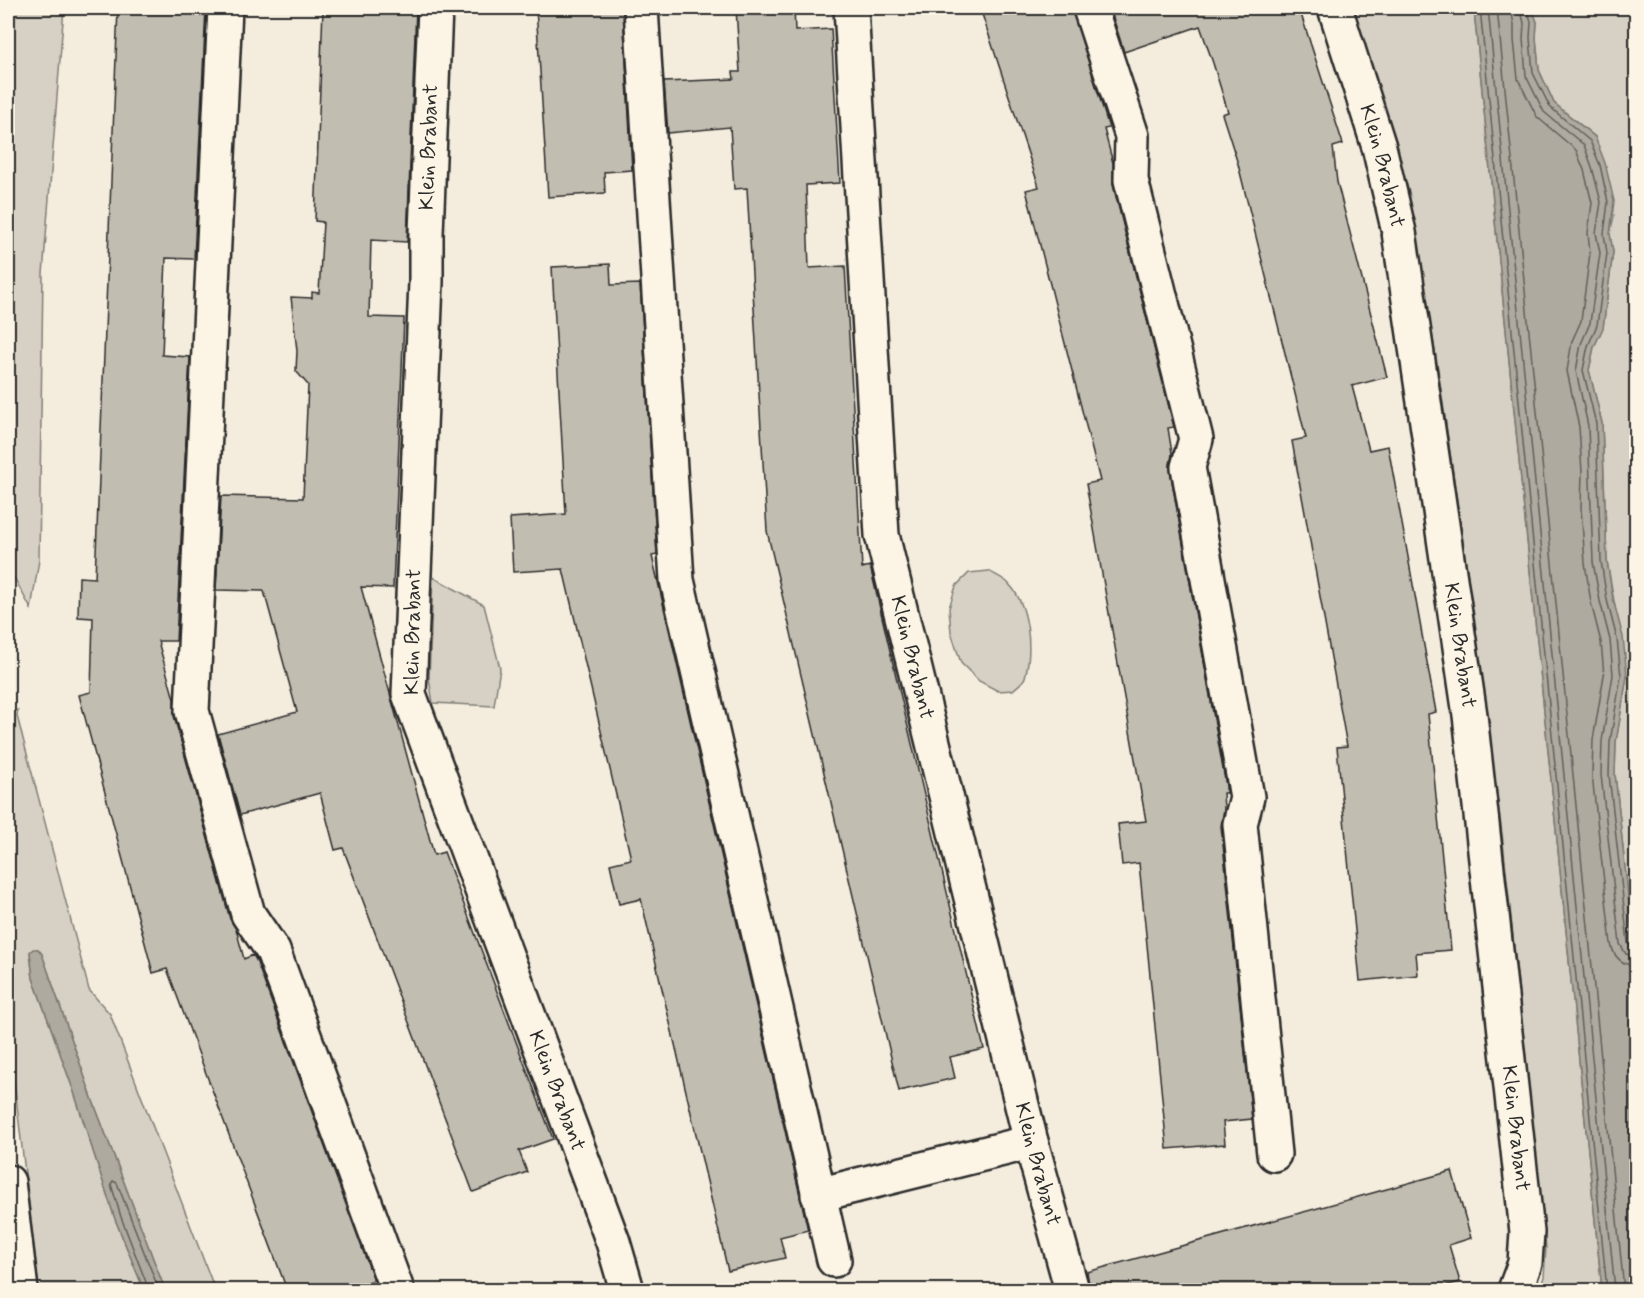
<svg xmlns="http://www.w3.org/2000/svg" width="1644" height="1298" viewBox="0 0 1644 1298" font-family="Mynerve,sans-serif">
	<rect width="100%" height="100%" fill="#f4edde"/>
	<filter id="ink" filterUnits="userSpaceOnUse"><feTurbulence type="fractalNoise" baseFrequency=".0167" numOctaves="2"/><feDisplacementMap in="SourceGraphic" scale="12" xChannelSelector="R" yChannelSelector="G"/><feConvolveMatrix kernelMatrix="1 2 1 2 8 2 1 2 1" color-interpolation-filters="sRGB"/></filter>
	<g filter="url(#ink)">
		<path fill="#d6d1c4" stroke="#807e78" stroke-width="1.5" d="M 8,8 L 64,8 L 43,274 L 39,560 L 31,609 L 8,566 Z
			M 1352,8 L 1497,8 L 1474,10 L 1602,1290 L 1539,1290 L 1544,1277 L 1546,1248 L 1503,842 L 1479,654 L 1439,376 L 1409,192 Z
			M 1532,8 L 1636,8 L 1636,969 L 1615,774 L 1616,742 L 1627,676 L 1607,561 L 1602,423 L 1589,370 L 1594,347 L 1603,327 L 1613,252 L 1610,234 L 1614,216 L 1595,137 L 1554,103 L 1539,70 L 1536,38 L 1537,22 Z
			M 989,571 C 995,575 1003,578 1008,583 C 1029,604 1033,649 1025,677 C 1024,682 1017,686 1013,690 L 998,691 L 979,681 L 961,663 L 951,632 L 949,608 L 956,586 L 969,573 Z
			M 433,577 L 484,605 L 500,668 L 494,706 L 433,703 L 429,678 Z
			M 18,710 L 17,716 L 89,990 L 110,1014 L 215,1290 L 165,1290 L 93,1101 L 42,954 L 38,949 L 30,952 L 33,978 L 74,1092 L 115,1219 L 144,1290 L 39,1290 L 8,1030 L 8,726 L 11,712 Z"/>
		<path fill="#afaaa0" stroke="#7a7771" stroke-width="1.5" d="M 1497,8 L 1532,8 L 1537,22 L 1536,38 L 1539,70 L 1554,103 L 1595,137 L 1605,163 L 1614,201 L 1610,234 L 1613,252 L 1603,328 L 1594,347 L 1589,370 L 1602,423 L 1607,561 L 1613,599 L 1623,637 L 1627,676 L 1616,742 L 1615,774 L 1636,969 L 1636,1290 L 1602,1290 L 1474,10 Z
			M 33,949 L 38,949 L 42,954 L 93,1101 L 165,1290 L 144,1290 L 115,1219 L 74,1092 L 33,978 L 30,952 Z"/>
		<g fill="none" stroke-linecap="round" stroke-linejoin="round">
			<path stroke="#605e5a" stroke-width="1.5" d="M 1480,8 L 1607,1290
				M 1488,8 L 1615,1290
				M 1497,8 L 1624,1290
				M 1511,8 L 1514,25 L 1514,40 L 1518,79 L 1537,117 L 1576,150 L 1584,170 L 1592,203 L 1588,233 L 1590,253 L 1581,321 L 1572,341 L 1567,371 L 1579,427 L 1582,472 L 1581,508 L 1585,563 L 1591,603 L 1601,642 L 1604,675 L 1593,740 L 1592,775 L 1611,944 C 1614,958 1623,965 1636,966
				M 1520,8 L 1524,23 L 1523,39 L 1526,76 L 1544,112 L 1584,145 L 1592,167 L 1601,202 L 1596,233 L 1600,253 L 1590,323 L 1581,344 L 1576,371 L 1588,426 L 1593,562 L 1600,601 L 1610,640 L 1613,675 L 1602,741 L 1601,775 L 1620,944 L 1626,954 L 1636,957
				M 1527,8 L 1531,22 L 1530,38 L 1533,73 L 1550,107 L 1590,141 L 1600,165 L 1608,202 L 1604,234 L 1607,253 L 1597,325 L 1588,346 L 1583,370 L 1596,424 L 1601,561 L 1607,600 L 1617,639 L 1621,676 L 1610,742 L 1609,775 L 1628,943 L 1631,948 L 1636,949
				M 149,1290 L 121,1217 L 111,1184 L 113,1181 L 117,1183 L 159,1290"/>
		</g>
		<path fill="#c2bdb1" stroke="#2b2b2b" stroke-width="1.5" d="M 118,8 L 206,8 L 194,259 L 166,258 L 162,355 L 190,357 L 176,641 L 158,641 L 174,699 L 174,716 L 230,919 L 236,929 L 244,959 L 253,955 L 256,960 L 374,1280 L 347,1290 L 287,1290 L 167,969 L 153,973 L 79,695 L 91,692 L 93,618 L 78,617 L 79,577 L 95,578 Z
			M 323,8 L 416,8 L 407,242 L 371,240 L 369,317 L 404,318 L 393,588 L 361,587 L 434,855 L 444,852 L 553,1139 L 519,1151 L 527,1172 L 473,1192 L 343,848 L 335,850 L 320,793 L 240,815 L 218,734 L 297,712 L 264,591 L 216,590 L 221,496 L 303,498 L 308,385 L 296,371 L 297,351 L 291,297 L 312,298 L 312,292 L 319,293 L 323,222 L 315,221 Z
			M 536,8 L 623,8 L 632,170 L 604,172 L 605,193 L 548,197 Z
			M 736,8 L 794,8 L 795,31 L 831,29 L 840,183 L 806,185 L 809,268 L 845,266 L 862,568 L 870,566 L 984,1049 L 950,1057 L 955,1078 L 899,1091 L 767,531 L 747,188 L 734,189 L 730,127 L 668,133 L 664,82 L 734,79 L 733,72 L 740,72 Z
			M 980,8 L 1072,8 L 1109,128 L 1104,129 L 1113,163 L 1113,185 L 1174,427 L 1168,428 L 1172,453 L 1170,470 L 1226,786 L 1226,793 L 1223,793 L 1224,809 L 1221,826 L 1252,1119 L 1223,1122 L 1225,1144 L 1167,1149 L 1139,863 L 1122,865 L 1118,824 L 1146,821 L 1086,484 L 1100,481 L 1026,190 L 1039,187 Z
			M 1110,8 L 1299,8 L 1343,144 L 1333,147 L 1337,182 L 1387,377 L 1352,386 L 1369,450 L 1388,446 L 1436,712 L 1428,714 L 1451,950 L 1416,953 L 1418,975 L 1360,981 L 1337,747 L 1347,746 L 1292,441 L 1306,438 L 1238,164 L 1222,114 L 1228,112 L 1213,63 L 1200,26 L 1124,52 Z
			M 610,264 L 611,285 L 640,284 L 657,555 L 652,556 L 808,1230 L 780,1237 L 785,1258 L 728,1271 L 641,899 L 619,904 L 610,864 L 631,859 L 563,569 L 513,572 L 510,518 L 566,514 L 552,267 Z
			M 1452,1171 L 1471,1238 L 1449,1245 L 1460,1282 L 1429,1290 L 1090,1290 L 1087,1272 Z"/>
		<g fill="none" stroke-linecap="round" stroke-linejoin="round">
			<g stroke="#2b2b2b" stroke-width="38">
				<g id="minor">
					<path d="M 225,8 L 192,711 L 248,914 L 273,951 L 397,1290"/>
					<path id="s1" d="M 435,8 L 426,233 L 426,282 L 409,694 L 613,1242 L 627,1290"/>
					<path d="M 641,8 L 677,580 L 834,1260"/>
					<path id="s2" d="M 851,8 L 882,535 L 1031,1142 L 1072,1290"/>
					<path d="M 1090,8 L 1132,136 L 1131,180 L 1196,439 L 1188,467 L 1247,797 L 1240,824 L 1274,1154"/>
					<path id="s3" d="M 1335,8 L 1379,147 L 1399,232 L 1470,715 L 1527,1232 L 1525,1263 L 1515,1290"/>
					<path d="M 8,1182 L 21,1290"/>
					<path d="M 818,1195 L 1031,1142"/>
				</g>
			</g>
			<use href="#minor" stroke="#fcf5e5" stroke-width="33"/>
		</g>
	</g>
	<g text-anchor="middle" dominant-baseline="central" stroke-width="5" stroke-linejoin="round" paint-order="stroke">
		<g font-size="21" fill="#2b2b2b" stroke="#fcf5e5">
			<text transform="translate(429 147) rotate(-88)">Klein Brabant</text>
			<text stroke="none"><textPath href="#s3" startOffset="165">Klein Brabant</textPath></text>
			<text transform="translate(413 632) rotate(-89)">Klein Brabant</text>
			<text stroke="none"><textPath href="#s3" startOffset="651">Klein Brabant</textPath></text>
			<text stroke="none"><textPath href="#s2" startOffset="654">Klein Brabant</textPath></text>
			<text stroke="none"><textPath href="#s1" startOffset="1110">Klein Brabant</textPath></text>
			<text stroke="none"><textPath href="#s3" startOffset="1137">Klein Brabant</textPath></text>
			<text stroke="none"><textPath href="#s2" startOffset="1176">Klein Brabant</textPath></text>
		</g>
	</g>
	<rect width="1644" height="1298" fill="none" stroke="#fcf5e5" stroke-width="30"/>
	<rect x="15" y="15" width="1614" height="1268" fill="none" stroke="#2b2b2b" stroke-width="2" filter="url(#ink)"/>
</svg>
